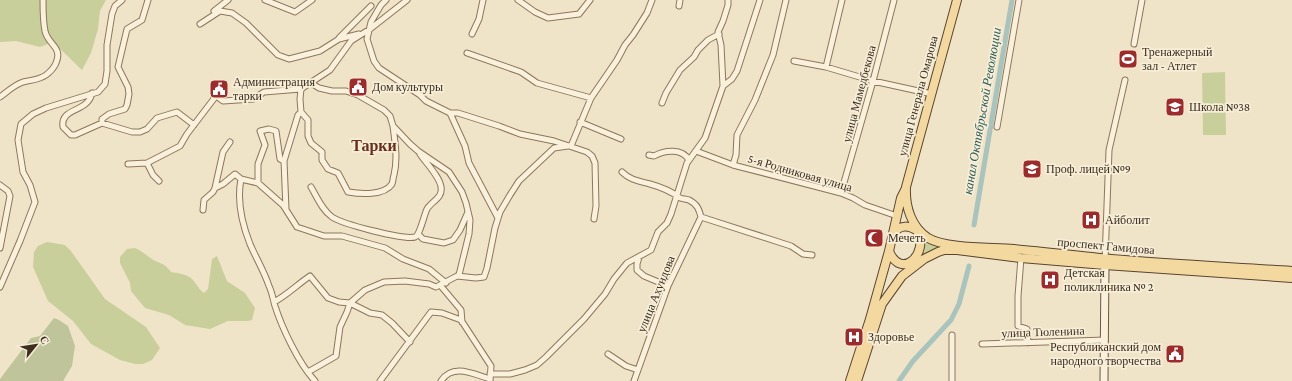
<svg xmlns="http://www.w3.org/2000/svg" width="1292" height="381" viewBox="0 0 1292 381" font-family="'Crimson Pro',serif">
	<rect width="100%" height="100%" fill="#f0e4c8"/>
	<path fill="#c9cf9b" d="M 0,0 L 106,0 L 100,11 L 98,29 L 91,53 L 82,70 L 53,42 L 40,47 L 16,41 L 0,42 Z
		M 1225,72 L 1226,135 L 1203,135 L 1202,73 Z
		M 925,240 L 941,247 L 922,258 L 925,250 Z
		M 47,242 L 65,245 L 71,251 L 105,299 L 146,327 L 160,348 L 152,360 L 143,364 L 135,364 L 120,360 L 91,344 L 73,321 L 48,301 L 33,267 L 34,252 L 38,246 Z
		M 135,248 C 142,251 146,255 152,259 C 161,265 163,261 171,272 C 177,273 186,274 191,278 C 196,282 198,289 204,293 L 208,289 L 212,259 L 217,256 L 227,281 L 245,293 L 255,308 L 252,320 L 248,321 L 228,321 L 210,329 L 185,325 L 169,315 L 145,308 L 131,291 L 130,283 L 120,263 L 120,257 L 127,249 Z"/>
	<path fill="#bfc49a" d="M 54,318 L 59,320 L 68,326 L 75,346 L 72,366 L 63,381 L 0,381 L 0,379 L 31,338 L 40,336 Z"/>
	<g fill="none" stroke-linecap="round" stroke-linejoin="round">
		<path stroke="#a9c4bc" stroke-width="5" d="M 974,225 L 1012,0
			M 899,381 L 913,361 L 951,320 L 959,304 L 969,266"/>
		<g stroke="#8d765c" stroke-width="7">
			<path id="minor" d="M 265,0 L 295,12 L 312,0
				M 386,0 L 381,5 L 371,22 L 367,39 L 374,61 L 379,68 L 420,95 L 426,101 L 450,113
				M 518,0 L 535,12 L 548,18 L 579,14 L 590,0
				M 679,6 L 680,0
				M 214,11 L 228,0
				M 200,24 L 220,11 L 232,13 L 246,23 L 278,55 L 289,59 L 320,51 L 339,39 L 359,34
				M 472,34 L 479,19 L 483,0
				M 339,38 L 371,6
				M 1134,44 L 1142,0
				M 467,53 L 521,72 L 537,83 L 591,98
				M 794,61 L 826,67 L 873,81 L 932,94
				M 826,67 L 842,0
				M 723,86 L 721,45 L 718,32 L 723,21 L 728,5 L 728,0
				M 92,93 C 88,113 60,107 63,127 L 71,135 L 75,135 L 102,123
				M 0,97 C 7,92 14,85 23,82 C 31,80 39,80 46,75 C 50,72 54,68 56,63 C 63,47 48,45 45,31 C 43,21 43,10 43,0
				M 662,103 L 666,93 L 680,70 L 694,57 L 698,50 L 708,40 L 719,34
				M 301,112 L 308,120 L 308,136 L 311,143 L 322,152 L 322,160 L 328,169 L 338,173 L 348,192 C 360,194 384,196 392,184 C 393,182 393,177 394,175 C 398,158 395,143 393,126
				M 580,122 L 621,139
				M 102,123 L 102,119 L 109,114 L 125,109 L 127,105 L 129,94 L 128,87 L 118,67 L 127,29 L 142,20 L 148,0
				M 102,123 L 132,132 L 140,132 L 147,129 L 157,118 L 177,112 L 194,125
				M 997,127 L 1019,0
				M 571,146 L 591,98 L 617,60 L 625,45 L 633,35 L 647,13 L 652,0
				M 696,151 L 733,165 L 841,193 L 853,198 L 865,205 L 897,216
				M 649,155 L 654,156 C 665,150 682,148 689,160
				M 128,164 L 147,163
				M 733,165 L 736,155 L 737,135 L 755,100 L 773,55 L 786,0
				M 622,172 C 630,180 639,181 650,184 C 661,187 671,191 680,198 C 683,199 687,199 689,200 C 697,204 699,209 701,217
				M 241,179 C 237,200 242,224 250,244 C 256,258 264,271 269,286 C 272,292 273,299 275,306 C 282,328 299,364 315,381
				M 159,181 L 153,175 L 147,163 L 180,146 L 187,134 L 216,96 L 223,101 L 253,99 L 264,92 L 301,89 L 330,70 L 351,41 L 370,29 L 407,0
				M 258,183 L 258,164 L 265,145 L 260,131 L 269,129 L 276,131 L 280,159 L 284,161
				M 0,185 L 8,191 L 10,196 L 0,248
				M 311,187 C 317,197 322,210 332,217 C 342,224 403,240 415,237 C 420,235 424,215 427,209 C 432,201 443,198 441,187 C 440,177 426,163 420,154
				M 215,188 L 223,152 L 230,142
				M 841,193 L 873,81 L 894,0
				M 286,209 L 284,161 L 298,115 L 301,112 L 300,99 L 301,89
				M 203,210 L 204,200 L 213,192 L 215,188 L 223,184 L 235,174 L 241,179 L 258,183 L 283,205 L 297,227 L 324,236 L 342,236 L 385,248 L 403,259 L 429,269 L 446,283
				M 701,217 L 791,246 L 803,254 L 812,255
				M 498,218 L 469,163 L 465,146 L 450,113 L 458,113 L 499,126 L 520,134 L 554,141 L 587,152 L 592,156 L 595,163 L 596,206 L 594,219
				M 418,234 L 423,239 L 444,243 L 453,240 L 460,230 L 468,212
				M 639,257 L 637,264 L 637,270 L 644,276 L 668,286
				M 1021,258 L 1018,296 L 1018,326 L 1027,329 L 1028,343
				M 1105,261 L 1109,150 L 1125,80
				M 457,276 L 476,278 L 484,277 L 487,268 L 495,228 L 500,212 L 510,195 L 519,181 L 554,148 L 568,146
				M 440,285 L 461,310 L 462,322
				M 0,287 L 20,241 L 35,202 L 30,185 L 23,172 L 18,140 L 21,124 L 33,114 L 46,108 L 98,92 L 105,84 L 107,71 L 107,45 L 112,14 L 115,6 L 122,0
				M 274,302 C 287,295 298,284 310,276 L 328,298 L 339,302 L 350,303 L 370,313 L 382,315 L 392,323 L 410,342
				M 952,335 L 952,381
				M 982,344 L 1105,340
				M 608,354 L 626,366 L 638,370
				M 308,372 L 336,356 L 340,327 L 347,312 L 350,303 L 365,290 L 384,282 L 405,281 L 429,284 L 436,287 L 457,276 L 459,275 L 469,234 L 470,220 L 466,203 L 462,192 L 449,172 L 418,151 L 410,144 L 393,126 L 390,116 L 384,110 L 358,95 L 346,91 L 332,91 L 319,88 L 311,83
				M 490,374 L 510,374 L 525,370 L 537,365 L 546,357 L 584,319 L 605,294 L 614,279 L 627,263 L 651,250 L 658,232 L 667,223 L 671,214 L 687,163 L 705,138 L 723,86 L 732,79 L 737,71 L 760,0
				M 380,381 L 431,312 L 442,313 L 461,320 L 491,366 L 490,381
				M 441,381 C 453,363 473,374 490,379
				M 634,381 L 668,286 L 701,217"/>
		</g>
		<g stroke="#6f573f" stroke-width="9">
			<path id="secondary" d="M 1104,381 L 1105,265"/>
		</g>
		<g stroke="#5b4430" stroke-width="10">
			<path id="primary" d="M 957,0 L 906,187 C 905,206 911,227 928,238 C 947,249 992,247 1014,249 C 1047,252 1079,256 1111,259 C 1171,264 1232,267 1292,271
				M 893,234 C 900,224 909,225 919,232
				M 889,251 C 901,281 930,253 917,231
				M 850,381 L 870,319 L 889,251 L 901,198 L 905,190
				M 857,381 L 882,304 L 902,276 L 924,259 L 938,252 L 944,250 L 957,250 L 1021,258 L 1105,265 L 1292,278"/>
		</g>
		<use href="#minor" stroke="#faf1dc" stroke-width="5"/>
		<use href="#secondary" stroke="#faf1dc" stroke-width="7"/>
		<use href="#primary" stroke="#f3d9a0" stroke-width="8"/>
	</g>
	<defs>
		<g id="stadium-square" transform="scale(1)"><rect x="-9" y="-9" width="18" height="18" rx="4" fill="#9e2a2b" stroke="#f7eed8"/><path d="M0-5a6.5 5 0 1 0 0 10a6.5 5 0 1 0 0-10ZM-3.5-1.8h7v3.6h-7Z" fill="#fff"/></g>
		<g id="civic-square" transform="scale(1)"><rect x="-9" y="-9" width="18" height="18" rx="4" fill="#9e2a2b" stroke="#f7eed8"/><path d="M-.6-6.5H3V-4.5H.6V-3L4-1V1h2V6H-6V1h2V-1L-.6-3ZM-1.2 2.5V6h2.4V2.5Z" fill="#fff"/></g>
		<g id="school-square" transform="scale(1)"><rect x="-9" y="-9" width="18" height="18" rx="4" fill="#9e2a2b" stroke="#f7eed8"/><path d="M0-5L7-2L0 1L-7-2ZM-4 1L0 2.5L4 1V4Q0 6-4 4Z" fill="#fff"/></g>
		<g id="university-square" transform="scale(1)"><rect x="-9" y="-9" width="18" height="18" rx="4" fill="#9e2a2b" stroke="#f7eed8"/><path d="M0-5L7-2L0 1L-7-2ZM-4 1L0 2.5L4 1V4Q0 6-4 4Z" fill="#fff"/></g>
		<g id="hospital-square" transform="scale(1)"><rect x="-9" y="-9" width="18" height="18" rx="4" fill="#9e2a2b" stroke="#f7eed8"/><path d="M-5-5h3v3.5h4V-5h3V5h-3V1.5h-4V5h-3Z" fill="#fff"/></g>
		<g id="mosque-square" transform="scale(1)"><rect x="-9" y="-9" width="18" height="18" rx="4" fill="#9e2a2b" stroke="#f7eed8"/><path d="M3.5-4.9A6 6 0 1 0 3.5 4.9A5 5 0 1 1 3.5-4.9Z" fill="#fff"/></g>
	</defs>
	<g fill-rule="evenodd">
		<use href="#stadium-square" x="1128" y="59"/>
		<use href="#civic-square" x="358" y="87"/>
		<use href="#civic-square" x="219" y="89"/>
		<use href="#school-square" x="1175" y="107"/>
		<use href="#university-square" x="1032" y="169"/>
		<use href="#hospital-square" x="1091" y="220"/>
		<use href="#mosque-square" x="874" y="238"/>
		<use href="#hospital-square" x="1050" y="280"/>
		<use href="#hospital-square" x="854" y="337"/>
		<use href="#civic-square" x="1175" y="354"/>
	</g>
	<g text-anchor="middle" dominant-baseline="central" stroke-width="3.5" stroke-linejoin="round" paint-order="stroke">
		<g font-size="12" fill="#3d2e20" stroke="#f7eed8" text-anchor="start">
			<text x="1142" y="52">Тренажерный<tspan x="1142" dy="14">зал - Атлет</tspan></text>
			<text x="233" y="82">Администрация<tspan x="233" dy="14">тарки</tspan></text>
			<text x="372" y="87">Дом культуры</text>
			<text x="1189" y="107">Школа №38</text>
			<text x="1046" y="169">Проф. лицей №9</text>
			<text x="1105" y="220">Айболит</text>
			<text x="888" y="238">Мечеть</text>
			<text x="1064" y="273">Детская<tspan x="1064" dy="14">поликлиника № 2</tspan></text>
			<text x="868" y="337">Здоровье</text>
			<text x="1161" y="347" text-anchor="end">Республиканский дом<tspan x="1161" dy="14">народного творчества</tspan></text>
		</g>
		<g font-size="12" fill="#3d2e20" stroke="#f7eed8">
			<text transform="translate(859 94) rotate(-75)">улица Мамедбекова</text>
			<text transform="translate(918 96) rotate(-75)">улица Генерала Омарова</text>
			<text transform="translate(800 173) rotate(16)">5-я Родниковая улица</text>
			<text transform="translate(1106 246) rotate(5)">проспект Гамидова</text>
			<text transform="translate(656 294) rotate(-68)">улица Ахундова</text>
			<text transform="translate(1043 332) rotate(-2)">улица Тюленина</text>
		</g>
		<g font-size="13" font-style="italic" fill="#2f5d5a" stroke="#f7eed8">
			<text transform="translate(982 111) rotate(-80)">канал Октябрьской Революции</text>
		</g>
		<g font-size="16" font-weight="bold" fill="#6b2e1e" stroke="#f7eed8">
			<text x="374" y="145">Тарки</text>
		</g>
	</g>
	<g transform="translate(36 345) rotate(60)" stroke="#f7eed8" stroke-width="3" paint-order="stroke">
	<path d="M0-3L7 15L0 10L-7 15Z" fill="#3d2e20"/>
	<text y="-6" font-size="11" font-weight="bold" text-anchor="middle" fill="#3d2e20">С</text>
	</g>
</svg>
